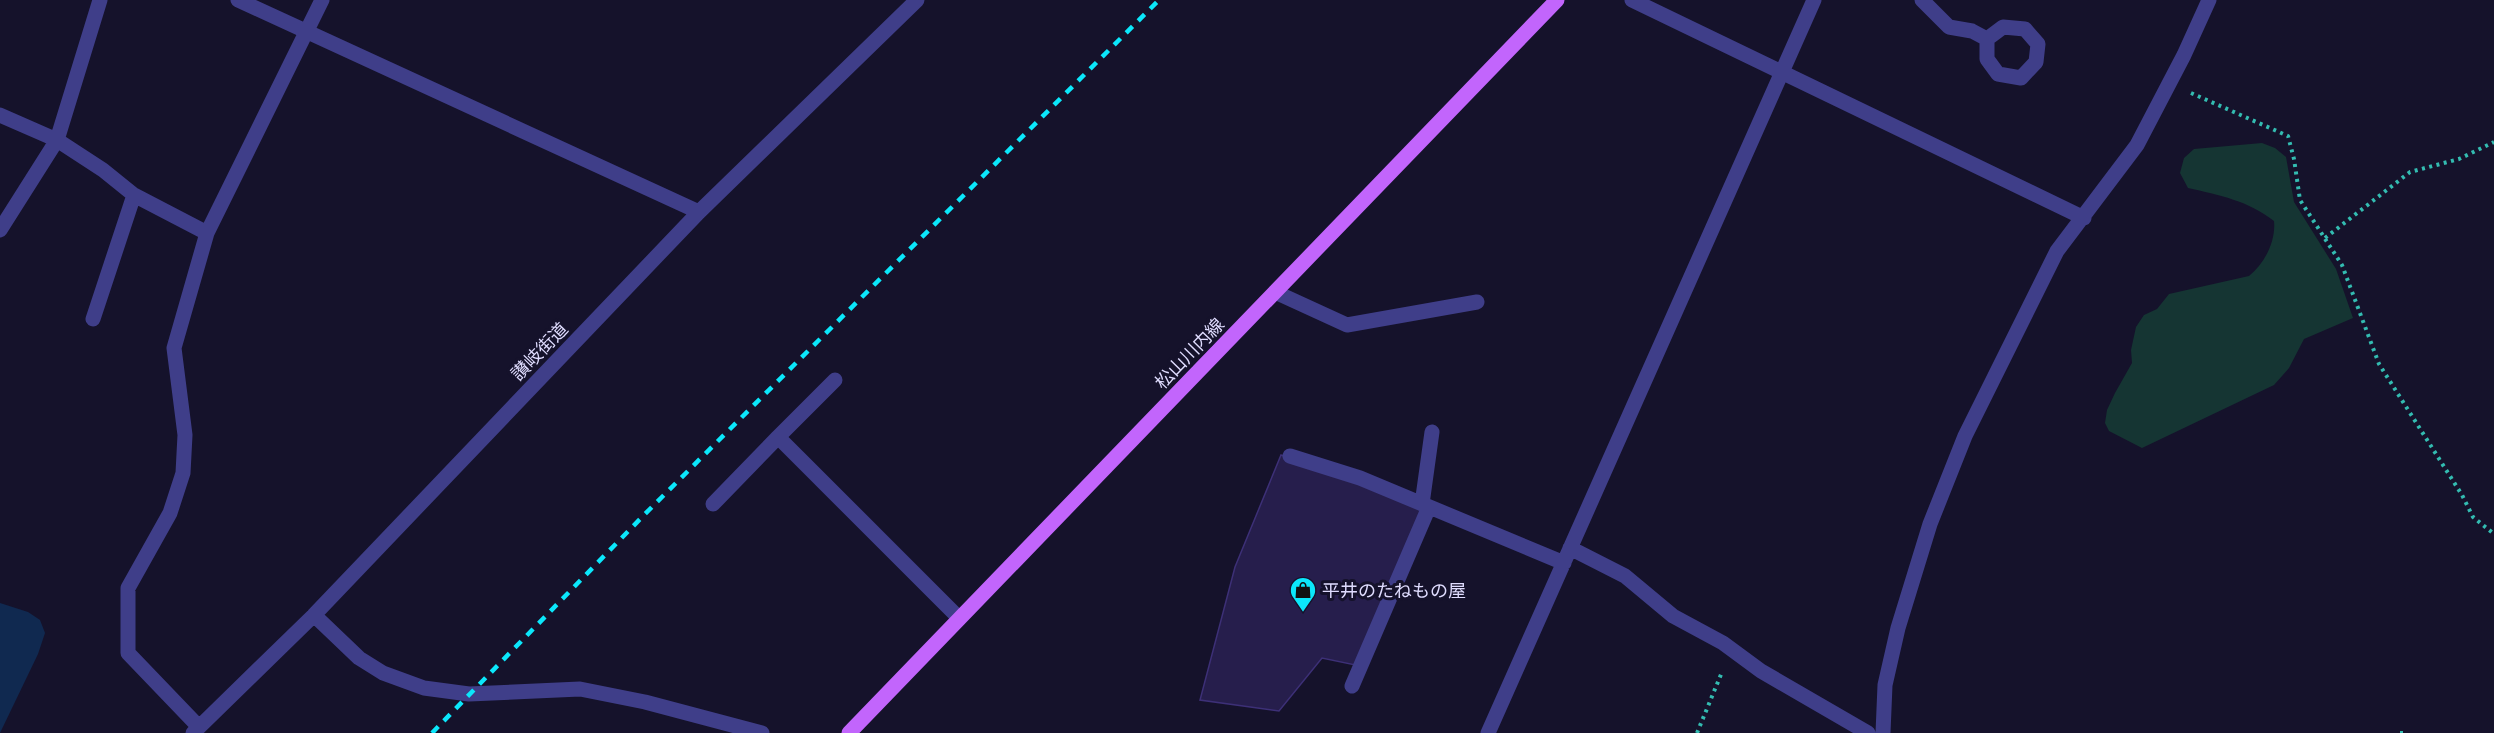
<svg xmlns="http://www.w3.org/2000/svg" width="2494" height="733" viewBox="0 0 2494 733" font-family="'Open Sans','Noto Sans JP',sans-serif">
	<rect width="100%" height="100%" fill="#15122b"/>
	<path fill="#153533" d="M 2262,143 L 2275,148 L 2286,157 L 2294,202 L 2336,269 L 2353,318 L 2304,339 L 2289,368 L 2274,385 L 2142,448 L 2109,431 L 2105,423 L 2107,410 L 2115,393 L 2132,363 L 2131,350 L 2136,327 L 2144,315 L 2157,309 L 2169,294 L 2249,276 C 2265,263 2276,241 2274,221 C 2249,201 2219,195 2188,188 L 2180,173 L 2184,158 L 2194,149 Z"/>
	<path fill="#102950" d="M 0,603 L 28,612 L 40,620 L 45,633 L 38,654 L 0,733 Z"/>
	<path fill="#261e4c" stroke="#3d3077" stroke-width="1.5" d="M 1281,455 L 1429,507 L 1360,666 L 1322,658 L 1279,711 L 1200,700 L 1235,567 Z"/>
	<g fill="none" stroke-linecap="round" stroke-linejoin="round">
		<path stroke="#33bcb1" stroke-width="4" stroke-dasharray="3 4.5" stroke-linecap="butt" d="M 2191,93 L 2288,136 L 2294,159 L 2300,200 L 2342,265 L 2379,364 L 2462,495 L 2473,517 L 2494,534
			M 2325,238 L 2410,172 L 2459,159 L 2494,142
			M 1697,733 L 1722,672
			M 2400,733 L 2407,733"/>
		<path stroke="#3f3e89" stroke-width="15" d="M 238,0 L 699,212
			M 1632,0 L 2084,218
			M 1922,0 L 1949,27 L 1972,31 L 1987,39
			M 2003,27 L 2025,29 L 2038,44 L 2036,62 L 2021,78 L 1998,74 L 1987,59 L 1987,39 Z
			M 0,115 L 57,140 L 103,170 L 134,195 L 207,233
			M 0,230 L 57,140 L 100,0
			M 1275,292 L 1347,325 L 1477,302
			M 93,319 L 134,195
			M 778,437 L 835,380
			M 1290,456 L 1360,478 L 1564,563
			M 713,504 L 778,437 L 959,618
			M 1422,504 L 1432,432
			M 1570,548 L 1625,576 L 1673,616 L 1723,643 L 1761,671 L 1868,733
			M 314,615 L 359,658 L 383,673 L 424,688 L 469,694 L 580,689 L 645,702 L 762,733
			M 1352,686 L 1429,507
			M 199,727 L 128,653 L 128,588 L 170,513 L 183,473 L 185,435 L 174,348 L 207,233 L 322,0
			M 193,733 L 314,615 L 699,212 L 917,0
			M 1488,733 L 1814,0
			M 1883,733 L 1885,685 L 1898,628 L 1930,524 L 1965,436 L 2057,251 L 2137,145 L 2184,55 L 2209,0"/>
		<path stroke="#c265fc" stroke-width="15" d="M 849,733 L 1557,0"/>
		<path stroke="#0be7fb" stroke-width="4.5" stroke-dasharray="9 8" stroke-linecap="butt" d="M 432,733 L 644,515 L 1159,0"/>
	</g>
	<defs>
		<g id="shop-pin" transform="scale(1.35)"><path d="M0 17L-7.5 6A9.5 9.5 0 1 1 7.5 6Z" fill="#0be7fb" stroke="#15122b"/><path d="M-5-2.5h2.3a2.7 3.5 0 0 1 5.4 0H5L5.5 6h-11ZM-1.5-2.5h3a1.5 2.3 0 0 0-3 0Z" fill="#111"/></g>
	</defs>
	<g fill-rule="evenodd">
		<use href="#shop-pin" x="1303" y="590"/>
	</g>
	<g text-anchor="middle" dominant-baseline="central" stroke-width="6" stroke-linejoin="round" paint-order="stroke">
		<g font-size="18" fill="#dfdcfe" stroke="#15122b">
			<text transform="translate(539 351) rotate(-46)">讃岐街道</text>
			<text transform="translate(1189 353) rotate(-46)">松山川内線</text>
		</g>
		<g font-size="18" fill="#dfdcfe" stroke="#15122b" text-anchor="start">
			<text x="1322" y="590">平井のたねもの屋</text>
		</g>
	</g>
</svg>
